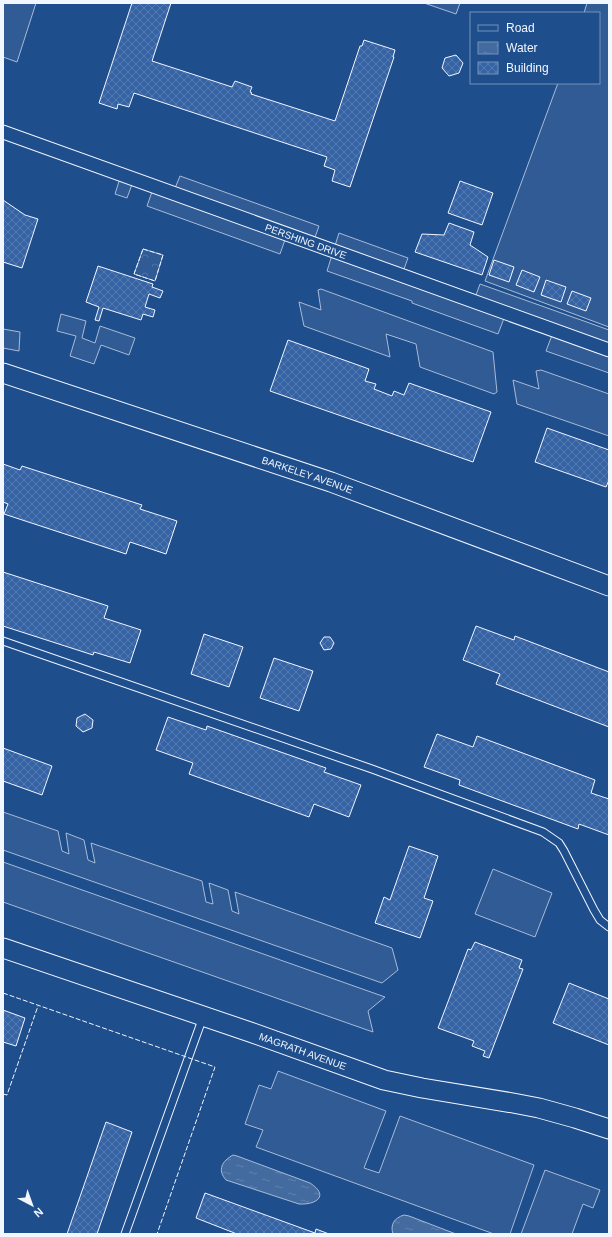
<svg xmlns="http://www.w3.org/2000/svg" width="612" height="1237" viewBox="0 0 612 1237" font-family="Helvetica,sans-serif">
	<defs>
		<pattern id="park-crowns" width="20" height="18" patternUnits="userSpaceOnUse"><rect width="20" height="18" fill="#305b95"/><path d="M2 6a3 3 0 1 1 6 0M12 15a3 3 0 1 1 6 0" fill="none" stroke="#4e73a5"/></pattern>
		<pattern id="water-ripples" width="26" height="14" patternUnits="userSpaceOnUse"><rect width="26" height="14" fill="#446ba0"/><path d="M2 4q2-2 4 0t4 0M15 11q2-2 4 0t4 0" fill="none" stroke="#5f81ae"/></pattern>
		<pattern id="building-cross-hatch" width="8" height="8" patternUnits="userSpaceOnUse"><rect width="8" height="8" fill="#3563a3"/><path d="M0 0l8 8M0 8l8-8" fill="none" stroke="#537ab1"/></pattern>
	</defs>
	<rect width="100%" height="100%" fill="#1f4e8c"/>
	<path fill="url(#park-crowns)" stroke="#a8bbd7" d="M 143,249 L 163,255 L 155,281 L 134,274 Z"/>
	<path fill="#305b95" stroke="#a8bbd7" d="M 3,3 L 36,3 L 17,62 L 3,57 Z
		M 424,3 L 460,3 L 456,14 Z
		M 587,3 L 609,3 L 609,327 L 485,281 L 558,83 L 599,83 L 599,13 L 584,13 Z
		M 121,175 L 134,179 L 127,198 L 115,194 Z
		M 180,176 L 319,226 L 313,243 L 287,234 L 280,254 L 147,206 L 154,186 L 173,193 Z
		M 339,233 L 408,258 L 404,269 L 476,295 L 480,284 L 609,330 L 609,373 L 546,351 L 554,330 L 506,313 L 498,334 L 412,303 L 412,301 L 327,271 Z
		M 321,289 L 493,352 L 497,392 L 494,394 L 420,367 L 416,344 L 386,334 L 390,357 L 304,326 L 299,302 L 321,310 L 318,290 Z
		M 61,314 L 86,321 L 82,338 L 95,343 L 100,326 L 135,338 L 129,355 L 101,345 L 94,364 L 70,356 L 76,336 L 57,331 Z
		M 3,329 L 20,332 L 19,351 L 3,348 Z
		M 541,370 L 609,394 L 609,436 L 517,404 L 513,380 L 539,389 L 536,371 Z
		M 3,812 L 58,831 L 62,851 L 69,854 L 66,833 L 84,840 L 88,860 L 95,863 L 91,843 L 202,881 L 206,902 L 213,904 L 209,883 L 228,890 L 232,911 L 239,914 L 235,892 L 392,948 L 398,970 L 382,983 L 3,850 Z
		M 3,862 L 385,997 L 368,1011 L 373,1032 L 3,902 Z
		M 493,869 L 552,893 L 535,937 L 475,914 Z
		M 278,1071 L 386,1111 L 364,1168 L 379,1173 L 400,1116 L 534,1165 L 510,1234 L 494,1234 L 256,1147 L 263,1130 L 245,1124 L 259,1085 L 271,1089 Z
		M 545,1170 L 600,1190 L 593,1208 L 583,1204 L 572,1234 L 521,1234 Z"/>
	<path fill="url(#water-ripples)" stroke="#a8bbd7" d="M 233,1155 L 237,1156 L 310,1183 C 330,1196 316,1205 299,1204 L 226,1180 C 217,1170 222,1161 233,1155 Z
		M 404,1215 L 409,1216 L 456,1234 L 393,1234 C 390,1225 394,1218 404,1215 Z"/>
	<path fill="url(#building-cross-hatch)" stroke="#f2f6ff" d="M 132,3 L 171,3 L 152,61 L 232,87 L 235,81 L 252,87 L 250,92 L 252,93 L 251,94 L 335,121 L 360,46 L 362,46 L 364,40 L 395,50 L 393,57 L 394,57 L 350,187 L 332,181 L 335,170 L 324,166 L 327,157 L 134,93 L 129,107 L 118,104 L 117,109 L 99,103 Z
		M 456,55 L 463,63 L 459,73 L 449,76 L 442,68 L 445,58 Z
		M 460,181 L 493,193 L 482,225 L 448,213 Z
		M 3,200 L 25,215 L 38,219 L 22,268 L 3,262 Z
		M 449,223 L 474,232 L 470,245 L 488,257 L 482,275 L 415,252 L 422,234 L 444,235 Z
		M 494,260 L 514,267 L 509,282 L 489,275 Z
		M 98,266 L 153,284 L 152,287 L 163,291 L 160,298 L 149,294 L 145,307 L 155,310 L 153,317 L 143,314 L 141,320 L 103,308 L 99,321 L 95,320 L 99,307 L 86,302 Z
		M 522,270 L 540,277 L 534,292 L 516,285 Z
		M 546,280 L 566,287 L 561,302 L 541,295 Z
		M 572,291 L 591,298 L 586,311 L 567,304 Z
		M 288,340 L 369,369 L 365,381 L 376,384 L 374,389 L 392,396 L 394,391 L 404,395 L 409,383 L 491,412 L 473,462 L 270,391 Z
		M 547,428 L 609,450 L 609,480 L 606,487 L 535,462 Z
		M 3,464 L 20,470 L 22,466 L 142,505 L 140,509 L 177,521 L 166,554 L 130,542 L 126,554 L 4,514 L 8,504 L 3,502 Z
		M 3,572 L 108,606 L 104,618 L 141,630 L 130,663 L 94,652 L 93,655 L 3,626 Z
		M 476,626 L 514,640 L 515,636 L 609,672 L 609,727 L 496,684 L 500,674 L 463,660 Z
		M 204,634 L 243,647 L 229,687 L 191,674 Z
		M 324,637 L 330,637 L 334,643 L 331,649 L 324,650 L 320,643 Z
		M 274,658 L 313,671 L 299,711 L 260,698 Z
		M 85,714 L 93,720 L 92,728 L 83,732 L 76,726 L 77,718 Z
		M 168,717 L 206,730 L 207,726 L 326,768 L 324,772 L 361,785 L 349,817 L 314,804 L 309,817 L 189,774 L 193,763 L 156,750 Z
		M 437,734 L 473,747 L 477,736 L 595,780 L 591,793 L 609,799 L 609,835 L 579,824 L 578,829 L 459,785 L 460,780 L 424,767 Z
		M 3,748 L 52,766 L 42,795 L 3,781 Z
		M 409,846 L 438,856 L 424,898 L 433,901 L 420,938 L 375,923 L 384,897 L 390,900 Z
		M 475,942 L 522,960 L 519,968 L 523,969 L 489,1058 L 483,1056 L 485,1051 L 472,1046 L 474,1041 L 438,1028 L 468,949 L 471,950 Z
		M 569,983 L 609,999 L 609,1045 L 553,1023 Z
		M 3,1010 L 25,1018 L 16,1046 L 3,1042 Z
		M 106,1122 L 132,1132 L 97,1234 L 67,1234 Z
		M 205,1193 L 315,1233 L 316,1229 L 329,1234 L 237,1234 L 196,1218 Z"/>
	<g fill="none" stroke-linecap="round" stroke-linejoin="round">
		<g stroke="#f2f6ff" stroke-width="9">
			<path id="service" d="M 3,641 L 372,769 L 543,832 L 559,843 L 564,851 L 594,910 L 600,920 L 609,927
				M 125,1234 L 203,1017"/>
		</g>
		<g stroke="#f2f6ff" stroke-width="15">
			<g id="minor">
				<path id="s1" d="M 3,132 L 609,350"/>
			</g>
		</g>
		<g stroke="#f2f6ff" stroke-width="21">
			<g id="secondary">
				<path id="s2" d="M 3,373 L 331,482 L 609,586"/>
				<path id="s3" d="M 3,948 L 250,1032 L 384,1080 L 422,1088 L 513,1103 L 539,1108 L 575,1118 L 609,1129"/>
			</g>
		</g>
		<use href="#service" stroke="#1f4e8c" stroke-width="7"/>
		<use href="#minor" stroke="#1f4e8c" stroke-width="13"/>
		<use href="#secondary" stroke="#1f4e8c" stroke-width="19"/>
		<path stroke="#f2f6ff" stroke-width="1" stroke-dasharray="5 2" stroke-linecap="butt" d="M 143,249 L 163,255 L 155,281 L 134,274 Z
			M 3,993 L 215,1067 L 157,1234
			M 3,1094 L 7,1095 L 38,1006"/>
	</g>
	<g text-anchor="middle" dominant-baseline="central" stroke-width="3" stroke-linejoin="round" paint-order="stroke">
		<g font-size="10" fill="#f2f6ff" stroke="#1f4e8c">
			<text stroke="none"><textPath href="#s1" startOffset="322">PERSHING DRIVE</textPath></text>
			<text stroke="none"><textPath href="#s2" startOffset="321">BARKELEY AVENUE</textPath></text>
			<text stroke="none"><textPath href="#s3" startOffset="317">MAGRATH AVENUE</textPath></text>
		</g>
	</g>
	<rect width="612" height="1237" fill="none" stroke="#f2f6ff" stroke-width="8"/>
	<rect x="470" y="12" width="130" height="72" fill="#1f4e8c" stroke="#7391ba"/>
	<rect x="478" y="25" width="20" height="6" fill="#1f4e8c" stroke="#7391ba"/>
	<text x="506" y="32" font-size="12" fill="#f2f6ff">Road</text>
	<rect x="478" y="42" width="20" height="12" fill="url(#water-ripples)" stroke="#7391ba"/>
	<text x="506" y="52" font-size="12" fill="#f2f6ff">Water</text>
	<rect x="478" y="62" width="20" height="12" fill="url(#building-cross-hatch)" stroke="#7391ba"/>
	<text x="506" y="72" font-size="12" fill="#f2f6ff">Building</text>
	<g transform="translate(32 1205) rotate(139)" stroke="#1f4e8c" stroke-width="3" paint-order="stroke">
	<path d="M0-3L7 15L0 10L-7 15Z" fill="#f2f6ff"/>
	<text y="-6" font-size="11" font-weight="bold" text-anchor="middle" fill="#f2f6ff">N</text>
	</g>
</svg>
